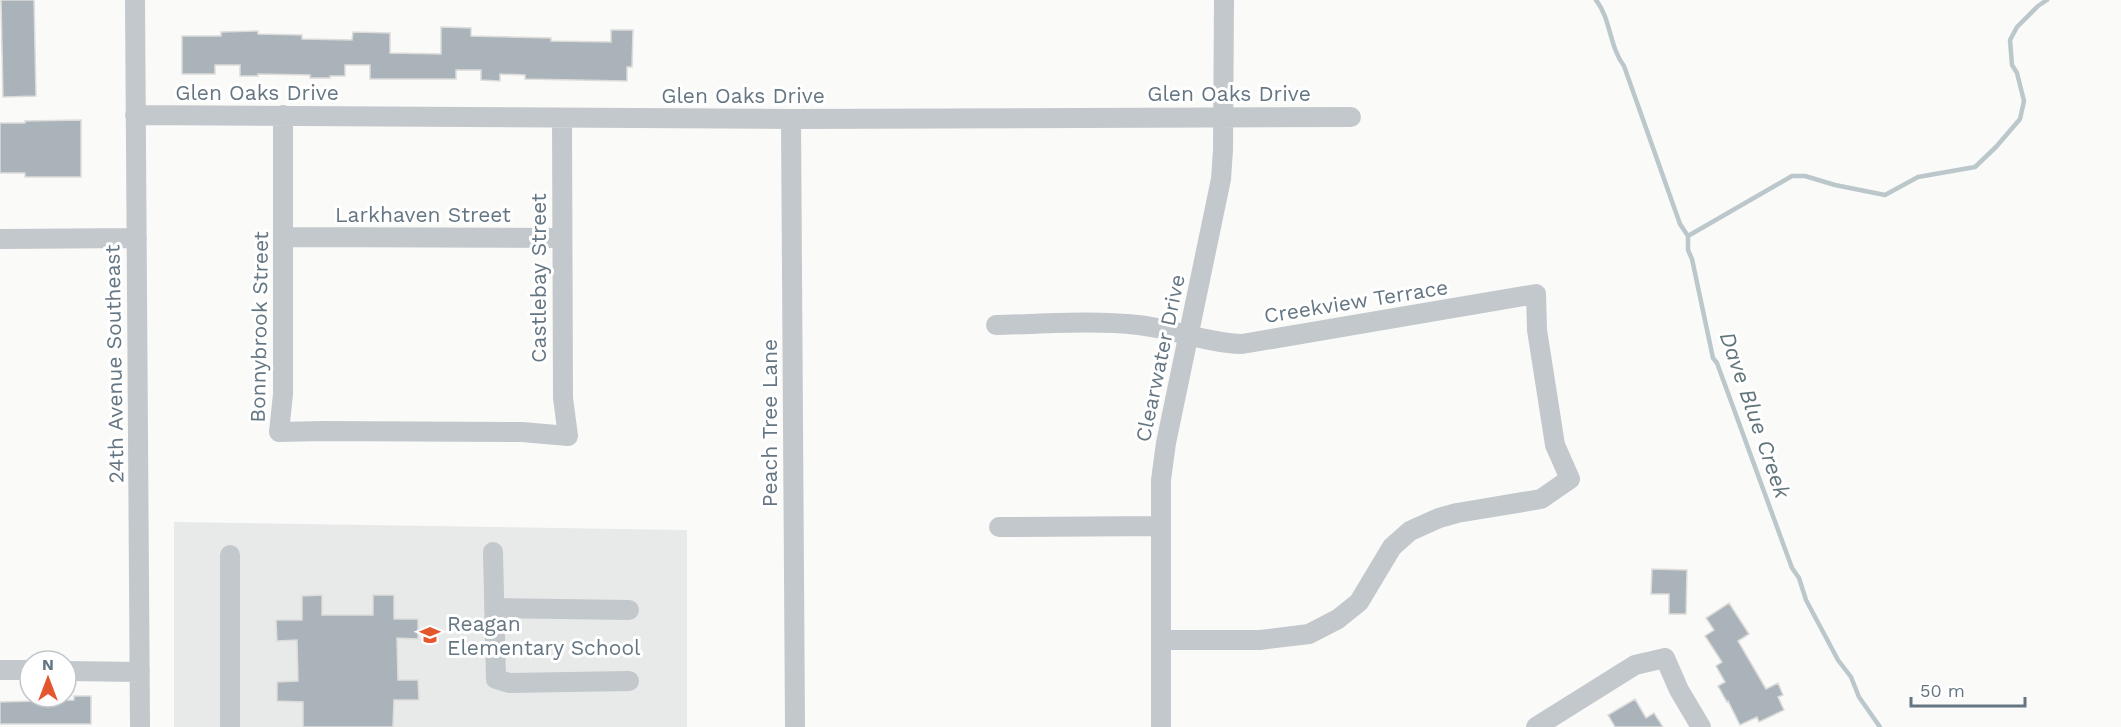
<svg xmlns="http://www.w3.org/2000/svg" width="2121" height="727" viewBox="0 0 2121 727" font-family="'Work Sans',sans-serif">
	<rect width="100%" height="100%" fill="#fafaf8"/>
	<path fill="#e8e9e9" d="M 174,522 L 687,530 L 687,727 L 174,727 Z"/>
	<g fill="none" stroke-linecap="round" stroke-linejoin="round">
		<path stroke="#bbc7cb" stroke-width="4.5" d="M 1596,0 C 1611,19 1609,46 1624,66 L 1680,224 L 1688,236 L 1688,250 L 1692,259 L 1713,358 L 1717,363 L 1792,568 L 1799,578 L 1806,600 L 1838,660 L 1851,677 L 1859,697 L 1880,727
			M 1688,236 L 1792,176 L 1805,176 L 1835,185 L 1885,195 L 1918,177 L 1975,167 L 1996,147 L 2020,119 L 2024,101 L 2017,73 L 2012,65 L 2010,40 L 2017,27 L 2038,6 L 2047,0"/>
	</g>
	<path fill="#aab3b9" stroke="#dcdcda" stroke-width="1.5" d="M 1,0 L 34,0 L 36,96 L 3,97 Z
		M 441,27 L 471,28 L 471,36 L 551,38 L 551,41 L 611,42 L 611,30 L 633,30 L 632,67 L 627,67 L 627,81 L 525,79 L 525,75 L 500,74 L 500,81 L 481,80 L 481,70 L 456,70 L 456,79 L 370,79 L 370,65 L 345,65 L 345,76 L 330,76 L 330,78 L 310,78 L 310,75 L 258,74 L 258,76 L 240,76 L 240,65 L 215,65 L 215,74 L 182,74 L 182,36 L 221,36 L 221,32 L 258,31 L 258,34 L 302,35 L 302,39 L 352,40 L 353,32 L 390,33 L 390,53 L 441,54 Z
		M 81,120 L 81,177 L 25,177 L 25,173 L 0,173 L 0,123 L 25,123 L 25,121 Z
		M 1652,569 L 1687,570 L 1686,614 L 1669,614 L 1669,594 L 1651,594 Z
		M 322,595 L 322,615 L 373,615 L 373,595 L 394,595 L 394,619 L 418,619 L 418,639 L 397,638 L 398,680 L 418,680 L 419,700 L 394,700 L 393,727 L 303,727 L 303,702 L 277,701 L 277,682 L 298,681 L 297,640 L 277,641 L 276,620 L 302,620 L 302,596 Z
		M 1729,603 L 1749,634 L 1738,641 L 1766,689 L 1778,683 L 1783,695 L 1778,697 L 1784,710 L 1759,722 L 1757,717 L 1740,725 L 1728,701 L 1727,702 L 1718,686 L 1725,682 L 1716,666 L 1722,662 L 1705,636 L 1714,630 L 1706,618 Z
		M 74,696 L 91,696 L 91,724 L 0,724 L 0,702 L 74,700 Z
		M 1635,699 L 1646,718 L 1654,713 L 1663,727 L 1615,727 L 1608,715 Z"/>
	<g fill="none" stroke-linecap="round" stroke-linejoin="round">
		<path stroke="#c3c8cc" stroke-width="20" d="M 135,0 L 140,727
			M 135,115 L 791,119 L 1351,117
			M 283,115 L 283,394 L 279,432 L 322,431 L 522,432 L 568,436 L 563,398 L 562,119
			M 791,119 L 795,727
			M 284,237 L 562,238
			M 0,239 L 137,238
			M 996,325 C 1043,324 1092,320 1138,325 C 1174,329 1207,343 1242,344 L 1536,294 L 1537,330 L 1555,445 L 1570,479 L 1541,499 L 1457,513 L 1439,518 L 1410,531 L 1392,547 L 1359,602 L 1338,619 L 1309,634 L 1260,640 L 1161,640
			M 999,527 L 1160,526
			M 493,552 L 496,679 L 509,683 L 629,681
			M 230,555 L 230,727
			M 494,608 L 629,610
			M 0,670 L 30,670
			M 66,671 L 140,672
			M 1161,727 L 1161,480 L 1166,443 L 1221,179 L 1223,150 L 1224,0
			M 1536,727 L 1635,665 L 1665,658 L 1679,690 L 1701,727"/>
	</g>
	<defs>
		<g id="school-bare" transform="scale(1.62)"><path d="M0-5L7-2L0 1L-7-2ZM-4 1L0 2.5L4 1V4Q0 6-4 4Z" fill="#e4572e" stroke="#fff" stroke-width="2.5" paint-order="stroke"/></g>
	</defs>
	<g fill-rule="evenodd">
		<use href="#school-bare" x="430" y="635"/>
	</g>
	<g text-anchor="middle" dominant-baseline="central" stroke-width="6" stroke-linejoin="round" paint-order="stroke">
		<g font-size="21" fill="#657683" stroke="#fff">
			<text x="257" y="92">Glen Oaks Drive</text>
			<text x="1229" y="93">Glen Oaks Drive</text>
			<text x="743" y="95">Glen Oaks Drive</text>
			<text x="423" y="214">Larkhaven Street</text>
			<text transform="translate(538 278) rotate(-90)">Castlebay Street</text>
			<text transform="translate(1356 301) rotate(-9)">Creekview Terrace</text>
			<text transform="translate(259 327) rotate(-89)">Bonnybrook Street</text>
			<text transform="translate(1160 358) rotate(-78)">Clearwater Drive</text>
			<text transform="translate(114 364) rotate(-91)">24th Avenue Southeast</text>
			<text transform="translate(769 423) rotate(-90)">Peach Tree Lane</text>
		</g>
		<g font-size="21" fill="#657683" stroke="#fff" text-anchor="start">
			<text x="447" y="623">Reagan<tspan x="447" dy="24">Elementary School</tspan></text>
		</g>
		<g font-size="22" font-style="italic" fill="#60757c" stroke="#fff">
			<text transform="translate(1755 415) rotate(71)">Dave Blue Creek</text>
		</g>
	</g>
	<g transform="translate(48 679)"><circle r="28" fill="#ffffff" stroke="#c1c8cd" stroke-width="1.5"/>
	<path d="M0-4.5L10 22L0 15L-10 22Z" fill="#e4572e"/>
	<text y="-9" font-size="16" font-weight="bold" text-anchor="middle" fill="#657683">N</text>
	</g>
	<path d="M1911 697v9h114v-9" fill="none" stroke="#657683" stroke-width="3"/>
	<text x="1920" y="697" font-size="18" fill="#657683" stroke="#ffffff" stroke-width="4.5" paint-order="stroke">50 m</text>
</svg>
